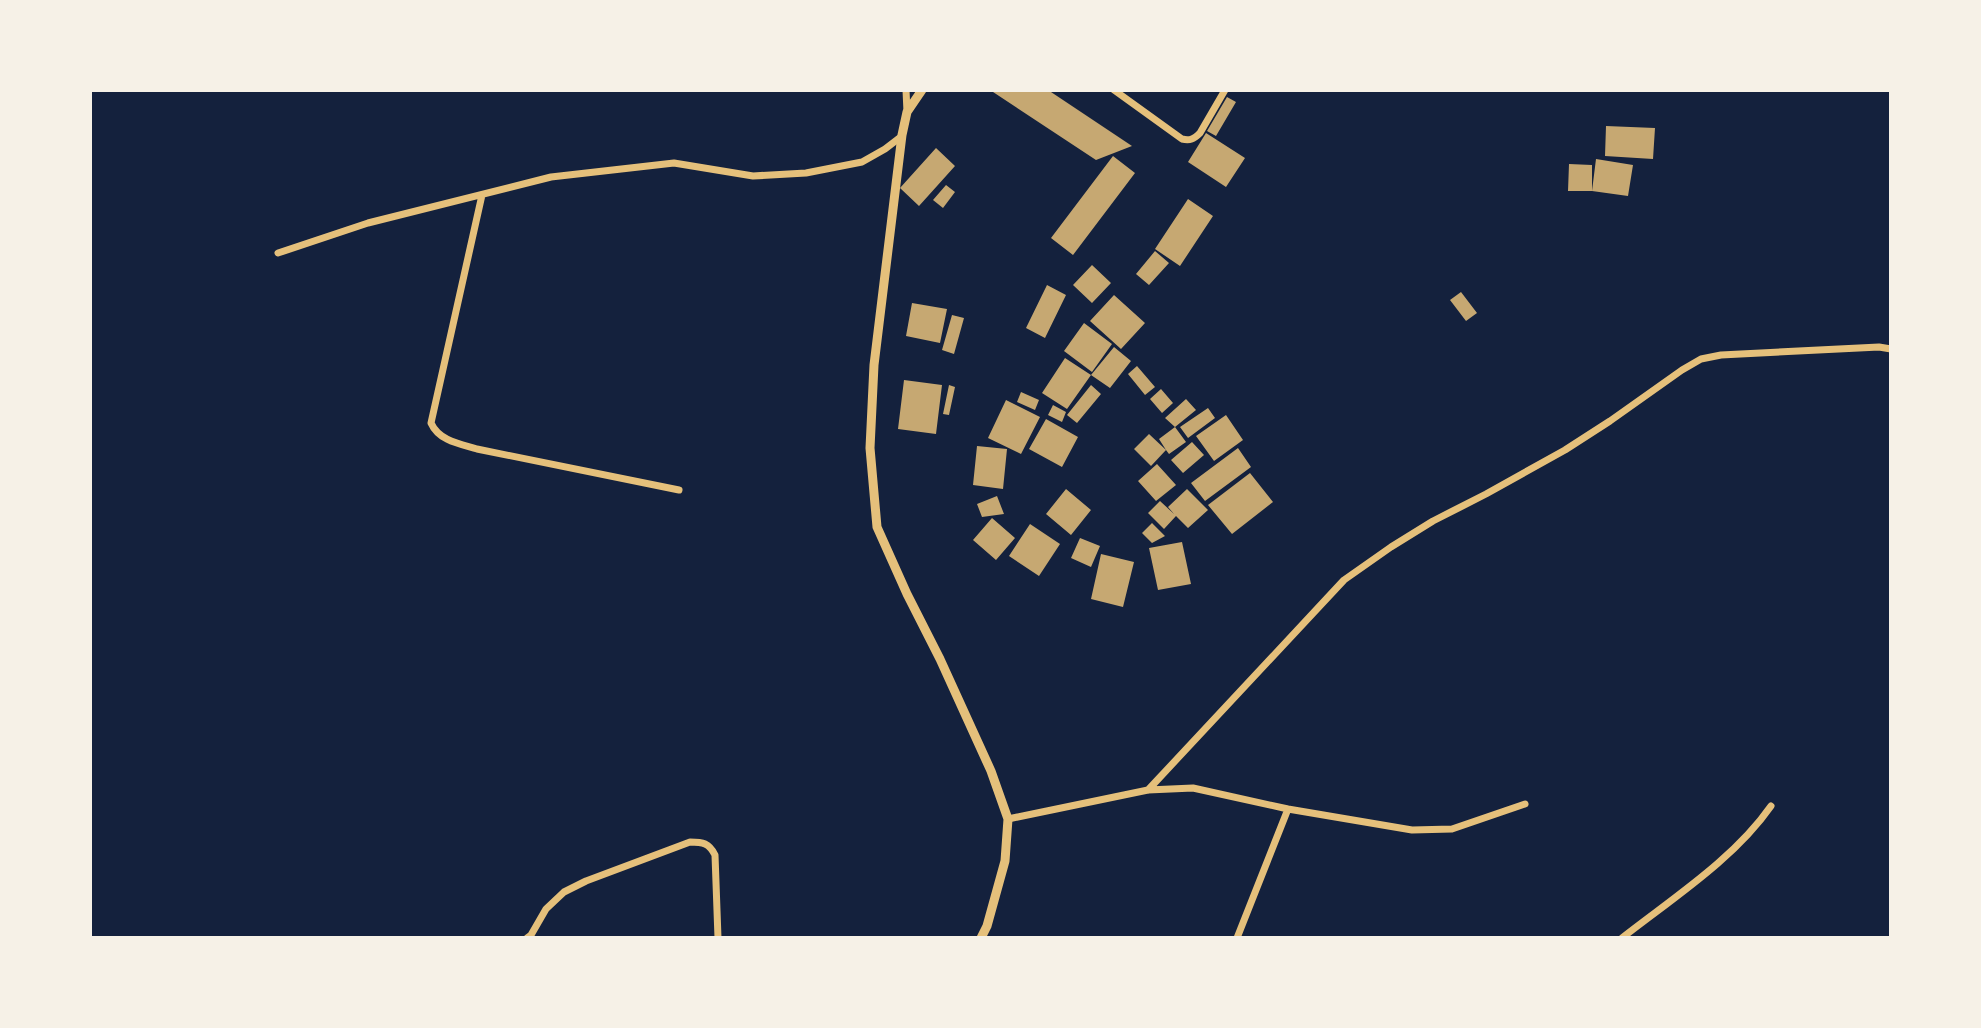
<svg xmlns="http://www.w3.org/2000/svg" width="1981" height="1028" viewBox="0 0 1981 1028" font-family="Karla,sans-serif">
	<rect width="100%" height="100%" fill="#14213d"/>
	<path fill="#c6a872" d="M 990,90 L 1048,90 L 1132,146 L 1096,160 Z
		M 1227,97 L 1236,102 L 1216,136 L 1207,131 Z
		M 1606,126 L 1655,128 L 1653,159 L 1605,156 Z
		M 1206,133 L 1245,158 L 1226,187 L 1188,162 Z
		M 936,148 L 955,166 L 919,206 L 900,188 Z
		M 1113,156 L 1135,173 L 1073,255 L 1051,238 Z
		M 1596,159 L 1633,165 L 1628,196 L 1592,191 Z
		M 1569,164 L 1592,165 L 1592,191 L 1568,191 Z
		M 946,185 L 955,192 L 943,208 L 933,200 Z
		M 1188,199 L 1213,216 L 1180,266 L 1155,249 Z
		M 1155,251 L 1169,263 L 1149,285 L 1136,274 Z
		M 1092,265 L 1111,283 L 1092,303 L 1073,285 Z
		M 1047,285 L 1066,295 L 1045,338 L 1026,328 Z
		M 1461,292 L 1477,313 L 1466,321 L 1450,300 Z
		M 1114,295 L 1145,323 L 1121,349 L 1090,321 Z
		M 912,303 L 947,309 L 940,343 L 906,336 Z
		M 952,315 L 964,318 L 954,354 L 942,350 Z
		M 1084,323 L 1112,344 L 1092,372 L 1064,351 Z
		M 1114,347 L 1131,361 L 1110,388 L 1091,375 Z
		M 1065,358 L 1091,375 L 1067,409 L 1042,393 Z
		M 1137,366 L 1155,387 L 1145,395 L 1128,374 Z
		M 904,380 L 942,385 L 936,434 L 898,429 Z
		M 949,385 L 955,387 L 949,415 L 943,414 Z
		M 1091,385 L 1101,394 L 1077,423 L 1067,415 Z
		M 1161,389 L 1173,403 L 1162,413 L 1150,399 Z
		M 1021,392 L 1039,400 L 1035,410 L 1017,402 Z
		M 1186,399 L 1196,410 L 1175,427 L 1165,418 Z
		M 1006,400 L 1040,417 L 1021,454 L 988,438 Z
		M 1053,405 L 1066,412 L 1062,422 L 1048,415 Z
		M 1208,408 L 1215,418 L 1188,438 L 1180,427 Z
		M 1226,415 L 1243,440 L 1214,461 L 1196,436 Z
		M 1046,419 L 1078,437 L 1062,467 L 1029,449 Z
		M 1175,427 L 1186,442 L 1169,454 L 1166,450 L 1151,466 L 1134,449 L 1149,434 L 1166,450 L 1159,439 Z
		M 1192,442 L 1204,455 L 1183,473 L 1171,460 Z
		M 977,446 L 1007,449 L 1003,489 L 973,485 Z
		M 1238,448 L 1251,467 L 1205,501 L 1191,483 Z
		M 1157,464 L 1176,485 L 1156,501 L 1138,481 Z
		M 1250,473 L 1273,502 L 1232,534 L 1208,505 Z
		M 1066,489 L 1091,510 L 1071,535 L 1046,514 Z
		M 1187,489 L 1208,510 L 1188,528 L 1176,516 L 1164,529 L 1148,513 L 1160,501 L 1174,514 L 1168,507 Z
		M 997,496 L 1004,514 L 982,517 L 977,504 Z
		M 992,518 L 1015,538 L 996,560 L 973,540 Z
		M 1152,523 L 1165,536 L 1152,543 L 1142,533 Z
		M 1030,524 L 1060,544 L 1039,576 L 1009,556 Z
		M 1080,538 L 1100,546 L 1091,567 L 1071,558 Z
		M 1182,542 L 1191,584 L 1158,590 L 1149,548 Z
		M 1101,554 L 1134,562 L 1123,607 L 1091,599 Z"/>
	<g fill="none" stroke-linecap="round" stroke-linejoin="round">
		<path stroke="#e5c07b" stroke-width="7" d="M 906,90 L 907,112
			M 1114,90 L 1182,139 C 1190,141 1194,139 1200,133 L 1225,90
			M 482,195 L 431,423 C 439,441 460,444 477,449 L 679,490
			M 278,253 L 368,223 L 551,177 L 674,163 L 753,176 L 806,173 L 862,162 L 885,149 L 902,136
			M 1148,790 L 1344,580 L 1391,547 L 1433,521 L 1486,494 L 1565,450 L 1610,421 L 1682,370 L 1701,359 L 1721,355 L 1879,347 L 1891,349
			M 1008,819 L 1148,790 L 1193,788 L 1288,809 L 1412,830 L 1452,829 L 1525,804
			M 527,938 L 531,935 L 546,909 L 564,892 L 586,881 L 690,842 C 703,842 709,843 715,855 L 718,938
			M 1237,938 L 1288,809
			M 1622,938 C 1673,898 1734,859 1771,806"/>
		<path stroke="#e5c07b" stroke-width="9" d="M 922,90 L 907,112 L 902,135 L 874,365 L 870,448 L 877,527 L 907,594 L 940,659 L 991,771 L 1008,819 L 1005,861 L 987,926 L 981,938"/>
	</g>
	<rect width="1981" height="1028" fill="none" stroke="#f6f1e7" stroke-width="184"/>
</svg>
